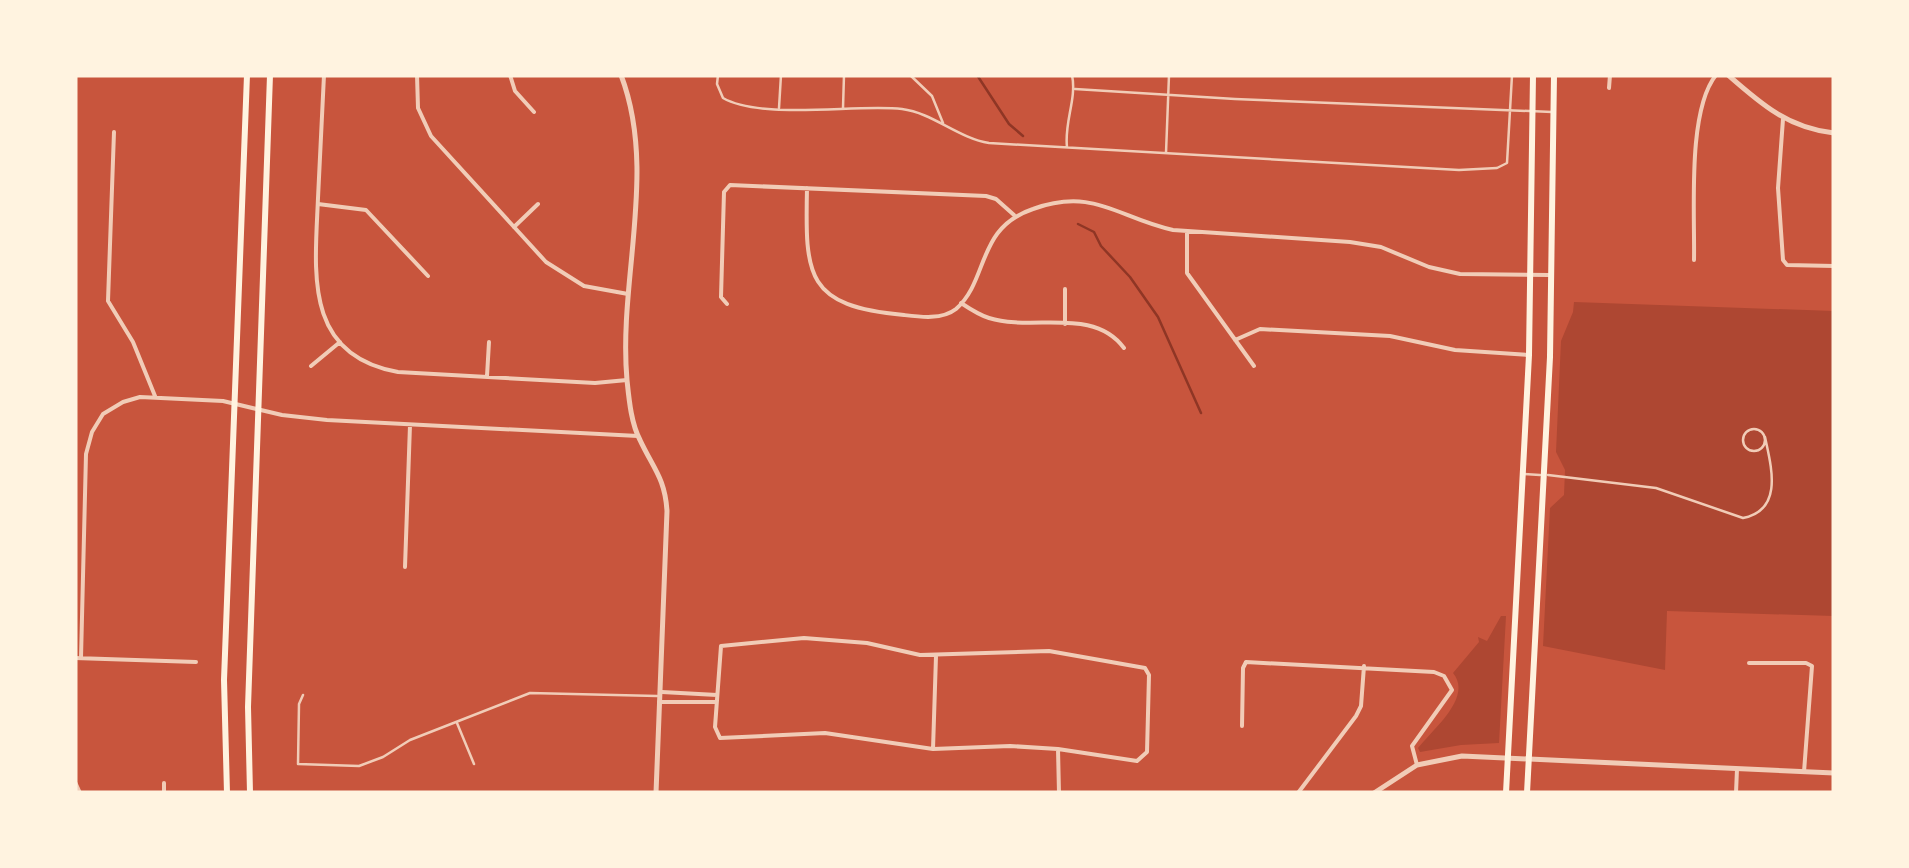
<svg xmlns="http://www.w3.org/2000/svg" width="1909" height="868" viewBox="0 0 1909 868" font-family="Jost,sans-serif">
	<rect width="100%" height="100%" fill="#c8553d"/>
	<path fill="#ae4732" d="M 1574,302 L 1834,311 L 1834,616 L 1667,611 L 1665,670 L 1543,646 L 1550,508 L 1564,495 L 1565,470 L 1556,452 L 1561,341 L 1573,312 Z
		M 1501,616 L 1506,616 L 1499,743 L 1461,745 L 1420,752 L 1418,748 C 1433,729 1473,697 1453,673 L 1479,642 L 1478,637 L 1487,641 Z"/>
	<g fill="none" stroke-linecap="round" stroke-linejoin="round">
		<path stroke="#8f3625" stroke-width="2.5" d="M 977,75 L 1009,124 L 1023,136
			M 1078,224 L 1094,232 L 1101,246 L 1130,277 L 1158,317 L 1201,413"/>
		<path stroke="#f1ccb7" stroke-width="2.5" d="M 718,75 L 717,84 L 723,98 C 761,120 856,104 902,109 C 933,113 958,138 989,143 L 1459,170 L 1497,168 L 1507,163 L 1512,75
			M 910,75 L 932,96 L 943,123
			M 1075,89 L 1235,99 L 1552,112
			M 779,108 L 781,75
			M 843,108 L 844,75
			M 1067,147 C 1064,122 1077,99 1072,75
			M 1166,153 L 1169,75
			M1743 440a11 11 0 1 1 22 0a11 11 0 1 1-22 0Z
			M 1523,474 L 1540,475
			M 1548,475 L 1656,488 L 1743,518 C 1784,510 1771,466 1765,437
			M 303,695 L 299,704 L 298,764 L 359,766 L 383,757 L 410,740 L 530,693 L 657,696
			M 457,723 L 474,764"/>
		<path stroke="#f1ccb7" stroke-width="4" d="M 324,75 C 322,116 320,157 318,198 C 315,272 303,355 398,372 L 595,383 L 627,380
			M 417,75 L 418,108 L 431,136 L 546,262 L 584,286 L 628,294
			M 510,75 L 515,91 L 534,112
			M 1609,88 L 1610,75
			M 1783,119 L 1778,188 L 1783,260 L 1787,265 L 1834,266
			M 114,132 L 108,301 L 133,342 L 155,396
			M 807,188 C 805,277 806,306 904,315 C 920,317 942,320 956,309 C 989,280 976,228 1033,209 C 1094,187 1118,218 1173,230 L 1350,242 L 1381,247 L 1429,267 L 1460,274 L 1549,275
			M 318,204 L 366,210 L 428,276
			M 514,227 L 538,204
			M 1187,232 L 1187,273 L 1254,366
			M 1694,260 C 1695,213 1687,111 1716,75
			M 961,303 C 970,309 979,315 989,318 C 1033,332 1093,306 1124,348
			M 727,304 L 721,297 L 724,192 L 730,185 L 986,196 L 996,199 L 1014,215
			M 1065,324 L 1065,289
			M 1235,340 L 1260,329 L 1390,336 L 1455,350 L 1529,355
			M 311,366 L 340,342
			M 487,376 L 489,342
			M 405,567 L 410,425
			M 804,638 L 867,643 L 920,655 L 1049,651 L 1145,668 L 1149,675 L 1147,752 L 1137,761 L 1058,749 L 1010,746 L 933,749 L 825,733 L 720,738 L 715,727 L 721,646 Z
			M 75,658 L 196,662
			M 81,658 L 86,454 L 92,432 L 103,414 L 123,402 L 140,397 L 223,401 L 282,415 L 327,420 L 638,436
			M 1749,663 L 1806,663 L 1812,666 L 1804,772
			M 662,692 L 717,695
			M 659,702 L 717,702
			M 1242,726 L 1243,668 L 1246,662 L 1434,672 L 1444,676 L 1452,690 L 1412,746 L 1417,765
			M 933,749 L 936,656
			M 1058,749 L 1059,793
			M 75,782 L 80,793
			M 164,793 L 164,783
			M 1298,793 L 1356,716 L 1361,706 L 1364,666
			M 1736,793 L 1737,769"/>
		<path stroke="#f1ccb7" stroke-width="5" d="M 621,75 C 658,172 618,280 627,380 C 629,399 631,423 640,440 C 653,468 665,478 667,511 L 656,793
			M 1728,75 C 1761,104 1788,128 1834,133
			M 1374,793 L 1417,765 L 1462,756 L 1834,773"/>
		<path stroke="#fff3e0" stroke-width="6" d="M 227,793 L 224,680 L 247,75
			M 250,793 L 248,707 L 270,75
			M 1506,793 L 1529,355 L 1533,75
			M 1527,793 L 1550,357 L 1554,75"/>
	</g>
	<rect width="1909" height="868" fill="none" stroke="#fff3e0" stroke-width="155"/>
</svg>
